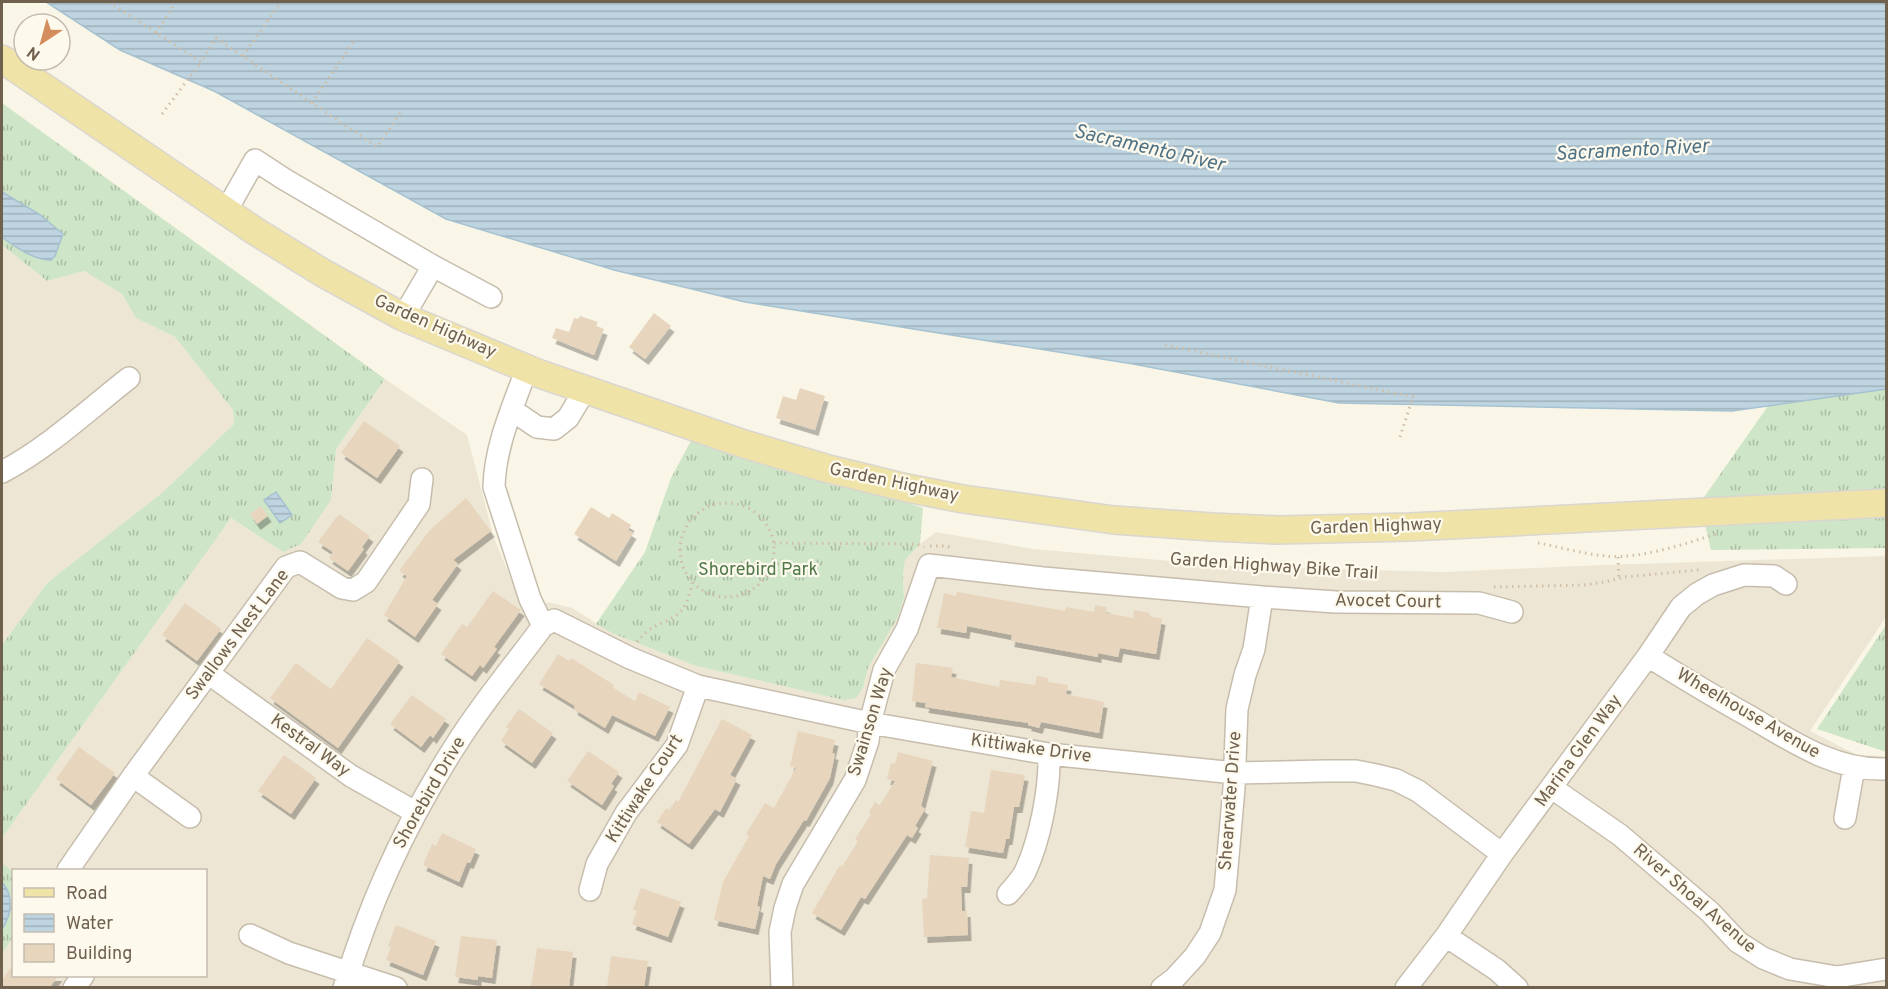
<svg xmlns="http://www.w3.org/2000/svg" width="1888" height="989" viewBox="0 0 1888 989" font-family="Overpass,sans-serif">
	<defs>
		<pattern id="grass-tufts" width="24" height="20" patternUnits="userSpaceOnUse" patternTransform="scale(1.5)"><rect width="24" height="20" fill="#cee5c7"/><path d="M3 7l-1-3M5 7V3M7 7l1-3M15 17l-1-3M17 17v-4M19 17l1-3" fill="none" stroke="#acbda4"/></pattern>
		<pattern id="water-rules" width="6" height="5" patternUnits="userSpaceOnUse" patternTransform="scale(1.5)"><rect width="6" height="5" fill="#bed5e1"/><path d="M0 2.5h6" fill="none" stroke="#9fb0b9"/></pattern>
		<filter id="shadow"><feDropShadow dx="3.5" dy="6" stdDeviation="0" flood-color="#0004"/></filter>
	</defs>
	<rect width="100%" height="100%" fill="#faf6e7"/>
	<path fill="#ede6d4" d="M 2,245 L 47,281 L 84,271 L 122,294 L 136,318 L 175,337 L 233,410 L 234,424 L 163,492 L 47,583 L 2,645 Z
		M 385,379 L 467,435 L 494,538 L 525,612 L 549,602 L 572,608 L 614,634 L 696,666 L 844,700 L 863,688 L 868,668 L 898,617 L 904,597 L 903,576 L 905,560 L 920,544 L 936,532 L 1033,549 L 1228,566 L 1444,572 L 1602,565 L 1886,556 L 1886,617 L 1810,731 L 1857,755 L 1886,756 L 1886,987 L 2,988 L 2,954 L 13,937 L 14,976 L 206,976 L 206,870 L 14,870 L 13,873 L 2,863 L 2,838 L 231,518 L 283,552 L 331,500 L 336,449 Z"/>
	<path fill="url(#grass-tufts)" d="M 2,103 L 385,379 L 336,449 L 331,500 L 301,544 L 283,552 L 231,518 L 2,838 L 2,645 L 47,583 L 163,492 L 234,424 L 233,410 L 175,337 L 136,318 L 122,294 L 84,271 L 47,281 L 2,245 Z
		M 1886,384 L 1886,548 L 1711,550 L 1700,503 L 1775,396 Z
		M 693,437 L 923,508 L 920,544 L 905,560 L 903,576 L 904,597 L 898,617 L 868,668 L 863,688 L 856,698 L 844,700 L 696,666 L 614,634 L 596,624 L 645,552 L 671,478 Z
		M 1886,625 L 1886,752 L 1817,729 Z
		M 2,863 L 14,873 L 13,937 L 2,954 Z"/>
	<path fill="url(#water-rules)" stroke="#a6c2d1" stroke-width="1.5" d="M 46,2 L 1886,2 L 1886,389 L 1732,411 L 1339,403 L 1133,364 L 745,302 L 614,270 L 446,219 L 214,91 L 120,50 Z
		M 2,192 L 39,214 L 63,234 L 55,256 L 51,260 C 36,261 13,246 2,237 Z
		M 276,492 L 292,515 L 280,523 L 264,500 Z
		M 2,882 C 14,896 12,914 2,929 Z"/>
	<path fill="#e7d5bd" filter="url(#shadow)" d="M 654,313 L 671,326 L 645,359 L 629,347 Z
		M 580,316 L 598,322 L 596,326 L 604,329 L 594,355 L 552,338 L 556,328 L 569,332 L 574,318 L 578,319 Z
		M 800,388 L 825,396 L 815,430 L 776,418 L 783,396 L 796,400 Z
		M 364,421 L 400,446 L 377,478 L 341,453 Z
		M 466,498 L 491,531 L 453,560 L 458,564 L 432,600 L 438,604 L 415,637 L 384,615 L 407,576 L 399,571 L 429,531 Z
		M 261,506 L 268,516 L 257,524 L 250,514 Z
		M 591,507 L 609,518 L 612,513 L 631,525 L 628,530 L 633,533 L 616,561 L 574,534 Z
		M 339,514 L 370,536 L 362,547 L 364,549 L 348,571 L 329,558 L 333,552 L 318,542 Z
		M 493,591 L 521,610 L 494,647 L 497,649 L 483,668 L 480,665 L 472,676 L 441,654 L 462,624 L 467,627 Z
		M 957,592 L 1065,611 L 1066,607 L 1094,612 L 1095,605 L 1107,607 L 1106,613 L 1133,618 L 1134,610 L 1150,613 L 1150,616 L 1162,619 L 1156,654 L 1120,648 L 1118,657 L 1098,653 L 1098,657 L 1011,641 L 1012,635 L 967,626 L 966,633 L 937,628 L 944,593 L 956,596 Z
		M 185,603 L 221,629 L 197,661 L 162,635 Z
		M 367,638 L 400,661 L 338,748 L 270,698 L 296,663 L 331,689 Z
		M 558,654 L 569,661 L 571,658 L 614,685 L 613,688 L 635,701 L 639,692 L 670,707 L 655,736 L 612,715 L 605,728 L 574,709 L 575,706 L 539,684 Z
		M 916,663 L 953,668 L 951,677 L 999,687 L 1000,680 L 1035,685 L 1037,676 L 1048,678 L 1048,682 L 1068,685 L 1066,694 L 1104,702 L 1099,733 L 1041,722 L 1039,728 L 1028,725 L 1028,723 L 925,707 L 926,703 L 912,701 Z
		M 412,695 L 446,719 L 433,738 L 430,735 L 421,747 L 390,724 Z
		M 519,709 L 553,733 L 532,763 L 501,741 L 509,729 L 506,727 Z
		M 722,719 L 752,735 L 730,775 L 737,779 L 720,812 L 715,809 L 689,844 L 657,822 L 666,808 L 669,810 L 676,800 L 678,802 Z
		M 798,731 L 835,740 L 832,753 L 835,754 L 830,778 L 806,821 L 804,820 L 776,864 L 770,879 L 763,876 L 757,906 L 760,907 L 755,929 L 714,920 L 723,882 L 749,836 L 746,834 L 765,803 L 774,808 L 796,768 L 790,766 Z
		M 79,747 L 115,773 L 91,805 L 56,779 Z
		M 588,751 L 619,772 L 611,784 L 614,786 L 602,805 L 567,781 Z
		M 898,752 L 933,761 L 921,806 L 925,809 L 915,826 L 918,828 L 912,838 L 907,835 L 865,899 L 861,897 L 841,930 L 812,913 L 840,865 L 842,867 L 858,841 L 855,839 L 871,814 L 869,812 L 875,802 L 880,805 L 895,781 L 887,779 L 891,763 L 895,764 Z
		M 284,755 L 316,778 L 291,814 L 258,791 Z
		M 991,770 L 1025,775 L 1019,807 L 1014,807 L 1009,839 L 1006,839 L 1003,853 L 965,847 L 971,811 L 984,813 Z
		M 442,833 L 476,849 L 470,863 L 467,862 L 459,882 L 423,865 L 432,844 L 436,846 Z
		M 930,855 L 969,858 L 967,887 L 961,887 L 962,911 L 967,911 L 968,935 L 924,937 L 922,899 L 927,898 Z
		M 641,888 L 681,902 L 668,937 L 632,924 L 637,911 L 633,909 Z
		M 396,925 L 436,941 L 423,975 L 386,960 L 391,947 L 388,946 Z
		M 461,936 L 497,940 L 492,978 L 478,976 L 478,980 L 455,977 Z
		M 537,948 L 573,952 L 569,987 L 531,987 Z
		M 611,956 L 648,961 L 644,987 L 607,987 Z
		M 14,963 L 14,975 L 59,975 L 50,987 L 2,987 L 2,980 Z"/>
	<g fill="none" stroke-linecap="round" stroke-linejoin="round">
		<g stroke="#c7bdad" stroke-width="24">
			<path id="minor" d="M 226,211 L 255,160 L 284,179 L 433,266 L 403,317
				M 433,266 L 491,297
				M 527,368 C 513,407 495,445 494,487 L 530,599 L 543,626
				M 512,410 L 537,427 L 554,429 L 568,418 L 585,390
				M 2,472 C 48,448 88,410 129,378
				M 1648,656 C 1680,676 1713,696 1747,715 C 1790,740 1834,771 1886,769
				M 208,673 L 351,776 L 415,812
				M 133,776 L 190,817
				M 1552,788 L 1620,835 L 1710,912 L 1738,942 L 1763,958 L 1790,969 L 1837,977 L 1886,969
				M 1845,818 L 1854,767
				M 68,870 L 133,776 L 286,567 L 300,562 L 342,588 L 353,590 L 366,582 L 419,504 L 422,479
				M 590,890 L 597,864 L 626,813 L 677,745 L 698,686
				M 1008,894 C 1014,887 1021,880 1025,872 C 1040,840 1050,789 1049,754
				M 250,935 L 289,953 L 396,988
				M 1446,936 L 1497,970 L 1517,988
				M 74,988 L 83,976
				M 344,988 C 370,900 409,817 459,740 C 484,701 515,664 543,626 L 554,620 L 630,658 L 698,686 L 870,723 L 1049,754 L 1235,773 L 1325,771 L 1356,771 L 1376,775 L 1396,780 L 1418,791 L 1502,854
				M 782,988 L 780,932 L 785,908 L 793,884 L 855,780 L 868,741 L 870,723 L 884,670 L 907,629 L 929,565 L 1043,578 L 1262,597 L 1336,602 L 1479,603 L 1512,612
				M 1162,988 L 1174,979 L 1195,956 L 1210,933 L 1225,890 L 1234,788 L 1237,709 L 1245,675 L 1254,649 L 1262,597
				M 1406,988 L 1446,936 L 1502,854 L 1648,656 L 1681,607 L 1697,594 L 1713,585 L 1744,575 L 1774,576 L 1786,584"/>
		</g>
		<g stroke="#dad6d1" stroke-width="30">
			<path id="major" d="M 2,59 L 255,231 L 323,273 L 403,317 L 540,374 L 744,444 L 825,468 L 907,488 L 963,499 L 1114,520 L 1212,527 L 1278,530 L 1410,527 L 1886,503"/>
		</g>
		<path stroke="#d0bea6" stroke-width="3" stroke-dasharray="1.5 4.5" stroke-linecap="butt" d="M 109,2 L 201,62 L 216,38 L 377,147 L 401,112
			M 156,33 L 176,2
			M 243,56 L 281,2
			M 312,103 L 354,41
			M 162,114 L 201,62
			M 1165,345 L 1413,397 L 1400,437
			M680 550a47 47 0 1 1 94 0a47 47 0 1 1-94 0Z
			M 774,543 L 916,544 L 924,547
			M 1538,543 C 1560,547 1583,554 1606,556 C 1638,560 1688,543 1719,533
			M 930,546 L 946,546 L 953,548
			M 1618,557 L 1619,579
			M 1494,587 L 1584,585 L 1605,582 L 1625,577 L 1698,570 L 1702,572
			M 637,642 C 658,613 684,631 692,583"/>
		<use href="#minor" stroke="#fff" stroke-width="21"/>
		<use href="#major" stroke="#f0e3a8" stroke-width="27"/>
	</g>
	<g text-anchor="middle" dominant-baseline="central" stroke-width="4.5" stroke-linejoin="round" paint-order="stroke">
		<g font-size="18" fill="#70614f" stroke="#fdf9ed">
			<text transform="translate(435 327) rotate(24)">Garden Highway</text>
			<text transform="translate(894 483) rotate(12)">Garden Highway</text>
			<text transform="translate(1376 527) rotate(-2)">Garden Highway</text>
			<text transform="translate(1274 567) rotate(4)">Garden Highway Bike Trail</text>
			<text transform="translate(1388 602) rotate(1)">Avocet Court</text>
			<text transform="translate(238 635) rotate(-53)">Swallows Nest Lane</text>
			<text transform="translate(1748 714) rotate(30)">Wheelhouse Avenue</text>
			<text transform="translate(871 722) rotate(-73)">Swainson Way</text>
			<text transform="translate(310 746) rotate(36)">Kestral Way</text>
			<text transform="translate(1031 749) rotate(8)">Kittiwake Drive</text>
			<text transform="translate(1579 751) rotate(-54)">Marina Glen Way</text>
			<text transform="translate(645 789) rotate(-57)">Kittiwake Court</text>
			<text transform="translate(430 793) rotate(-60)">Shorebird Drive</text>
			<text transform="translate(1231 801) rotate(-86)">Shearwater Drive</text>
			<text transform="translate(1694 899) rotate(41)">River Shoal Avenue</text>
		</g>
		<g font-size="18" fill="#517a4b" stroke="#fdf9ed">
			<text x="758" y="570">Shorebird Park</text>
		</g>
		<g font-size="20" font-style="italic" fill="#4f7387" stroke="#fdf9ed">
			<text transform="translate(1149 149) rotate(13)">Sacramento River</text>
			<text transform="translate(1632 151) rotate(-3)">Sacramento River</text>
		</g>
	</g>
	<rect width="1888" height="989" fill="none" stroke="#70614f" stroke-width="6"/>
	<rect x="12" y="869" width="195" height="108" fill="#fdf9ed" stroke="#c5bcae" stroke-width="1.5"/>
	<rect x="24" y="888" width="30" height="9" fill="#f0e3a8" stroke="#c5bcae" stroke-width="1.5"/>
	<text x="66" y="899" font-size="18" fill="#70614f">Road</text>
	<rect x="24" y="914" width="30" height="18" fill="url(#water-rules)" stroke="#c5bcae" stroke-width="1.5"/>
	<text x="66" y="929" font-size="18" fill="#70614f">Water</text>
	<rect x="24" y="944" width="30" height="18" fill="#e7d5bd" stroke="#c5bcae" stroke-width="1.5"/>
	<text x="66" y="959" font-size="18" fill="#70614f">Building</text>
	<g transform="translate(42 42) rotate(216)"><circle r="28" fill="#fdf9ed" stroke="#c5bcae" stroke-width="1.5"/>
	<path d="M0-4.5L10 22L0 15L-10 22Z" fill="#d48d5c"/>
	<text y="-9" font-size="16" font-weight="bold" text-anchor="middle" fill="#70614f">N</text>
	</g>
</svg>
